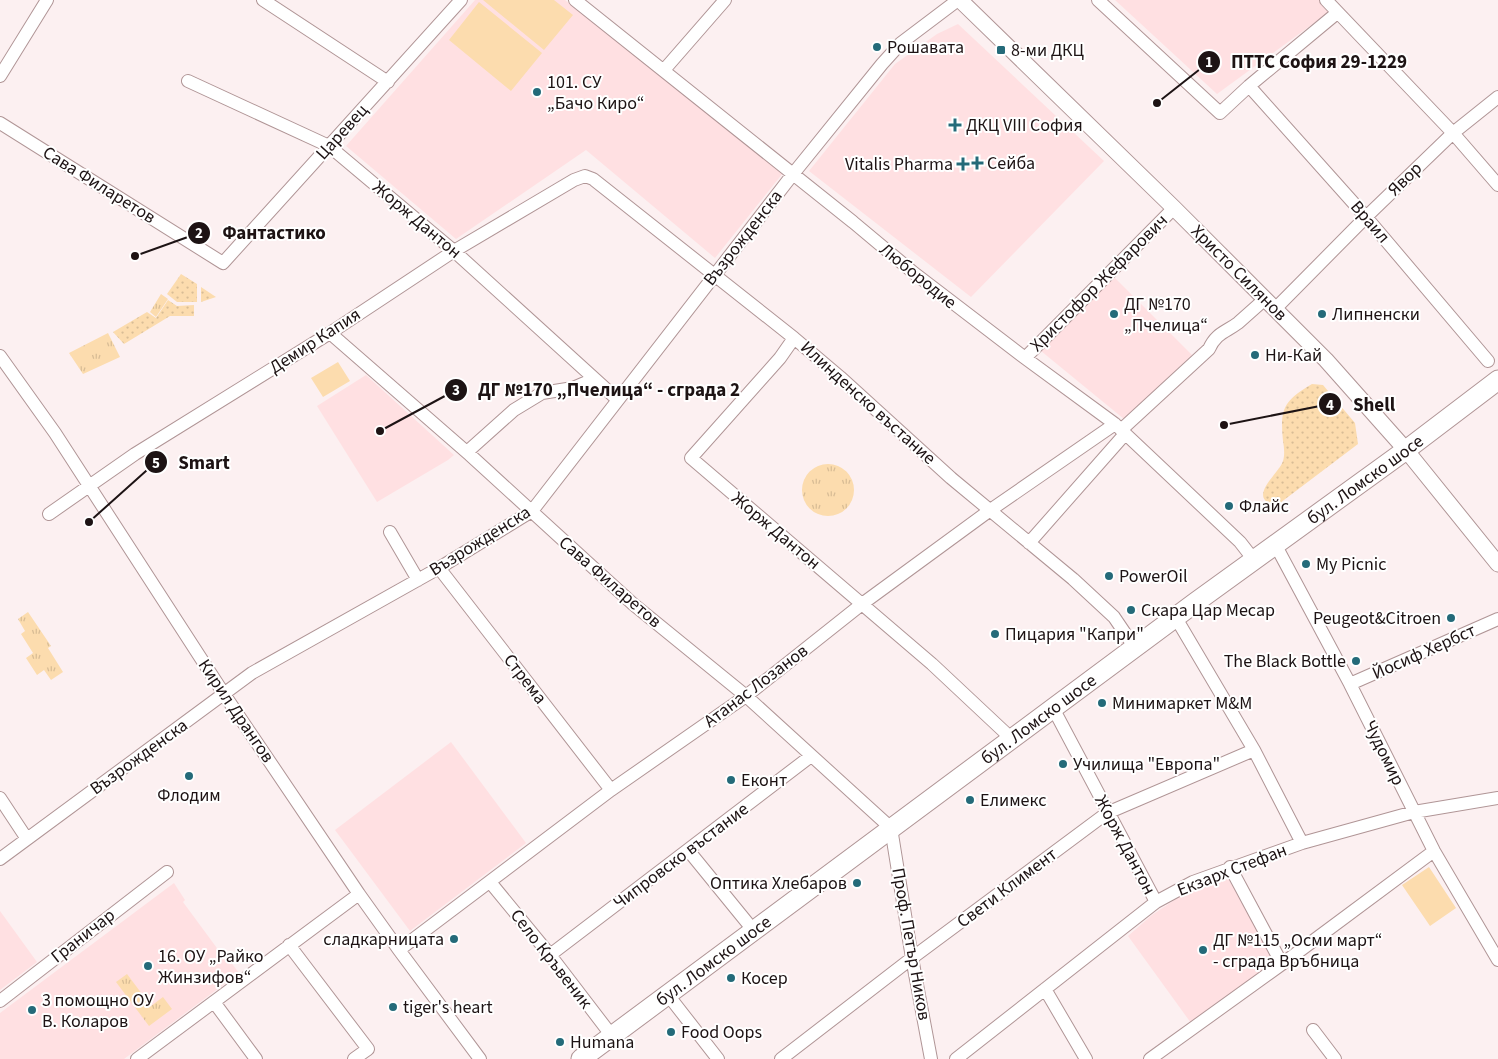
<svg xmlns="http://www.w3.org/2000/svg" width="1498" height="1059" viewBox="0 0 1498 1059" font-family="'Source Sans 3',sans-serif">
	<defs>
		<pattern id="grass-dots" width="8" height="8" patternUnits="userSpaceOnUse" patternTransform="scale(1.25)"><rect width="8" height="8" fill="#fcdcae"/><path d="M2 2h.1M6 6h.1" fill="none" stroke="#d8bc95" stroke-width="1.8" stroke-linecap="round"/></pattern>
		<pattern id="park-tufts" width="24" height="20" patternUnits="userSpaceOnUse" patternTransform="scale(1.25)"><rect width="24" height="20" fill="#fcdcae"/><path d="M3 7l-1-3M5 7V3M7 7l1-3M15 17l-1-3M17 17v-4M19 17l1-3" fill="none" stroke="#d8bc95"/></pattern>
	</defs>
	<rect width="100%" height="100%" fill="#fcf0f1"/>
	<path fill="#ffe0e2" d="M 475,0 L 565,0 L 783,173 L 715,258 L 586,150 L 456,239 L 346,146 Z
		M 1115,0 L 1319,0 L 1329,12 L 1217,94 Z
		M 958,24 L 1104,161 L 971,297 L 809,171 L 895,64 L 937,34 Z
		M 1114,277 L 1192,355 L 1124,419 L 1041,351 Z
		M 366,375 L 454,455 L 448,460 L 377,502 L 317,406 Z
		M 451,742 L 526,843 L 410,931 L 335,830 Z
		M 1227,876 L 1275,964 L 1191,1023 L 1128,936 L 1152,915 L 1179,897 Z
		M 174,883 L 185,900 L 183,902 L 225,959 L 227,957 L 239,973 L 124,1059 L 0,1059 L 0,1013 Z
		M 0,911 L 37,962 L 0,990 Z"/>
	<path fill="url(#grass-dots)" d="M 181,274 L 197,284 L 197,302 L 177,302 L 167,294 Z
		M 201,287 L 216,297 L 201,302 Z
		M 168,300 L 177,306 L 194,305 L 194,316 L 170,316 L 124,344 L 113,332 L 147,312 L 156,318 Z
		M 1312,384 L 1323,385 L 1355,423 L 1358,444 L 1276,506 C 1245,498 1279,474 1283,461 C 1285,455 1284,447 1283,441 C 1280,409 1283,401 1312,384 Z"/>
	<path fill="url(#park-tufts)" d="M 161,294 L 168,299 L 156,317 L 150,312 Z
		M 108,333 L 120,357 L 83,374 L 69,353 Z
		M802 490a26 26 0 1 1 52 0a26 26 0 1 1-52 0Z
		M 28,612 L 51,646 L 48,648 L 63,672 L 51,680 L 44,670 L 37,675 L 26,658 L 33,653 L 21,634 L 25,631 L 18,619 Z
		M 127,974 L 151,1006 L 163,997 L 172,1009 L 149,1026 L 116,982 Z"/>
	<path fill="#fcdcae" d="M 483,0 L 554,0 L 573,15 L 544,50 Z
		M 479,2 L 542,53 L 511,91 L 449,40 Z
		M 338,362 L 350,381 L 323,397 L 311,378 Z
		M 1429,867 L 1456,908 L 1430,926 L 1402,885 Z"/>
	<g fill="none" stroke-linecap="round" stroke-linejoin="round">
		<g stroke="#b09596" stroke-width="14">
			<path id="minor" d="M 263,0 L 388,82
				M 575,0 L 853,222 L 914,273 L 1025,358 L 1115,424 L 1240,542 L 1254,560
				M 1098,0 L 1220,113 L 1249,86 L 1337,13
				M 1326,0 L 1453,133 L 1498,185
				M 664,70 L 725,0
				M 0,76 L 47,0
				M 188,81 L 329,146 L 454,251 L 618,400
				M 1249,86 L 1366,217 L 1488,361
				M 0,123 L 223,263 L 461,0
				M 1275,309 L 1366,217 L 1453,133 L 1498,97
				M 330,333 L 470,455 L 633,604 L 746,696 L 891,828 L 912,958 L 931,1059
				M 794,338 L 780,358 L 691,458 L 932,664 L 1012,739
				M 0,356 L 55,433 L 224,694 L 359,894 L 399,950 L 480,1059
				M 1025,358 L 1174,208
				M 1121,430 L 1209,349 C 1216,333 1226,332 1238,323 C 1247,315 1256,307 1265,299
				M 467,452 L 514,410 L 542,393 L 573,388 L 594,379
				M 49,514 L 135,454 L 330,333 L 454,251 L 574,180 L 585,176 L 593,179 L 794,338 L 840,377 L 951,478 L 1073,579 L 1114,617 L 1135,648
				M 390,532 L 418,580
				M 1029,543 L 1125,434
				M 1275,544 L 1350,684 L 1434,851 L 1498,960
				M 439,568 L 611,790
				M 1176,618 L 1254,750 L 1302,843
				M 1350,684 L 1498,619
				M 1053,708 L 1156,902
				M 0,798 L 27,839
				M 688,850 L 754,931
				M 0,859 L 252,673 L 439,568 L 532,511 L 793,174 L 882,64 L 901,43 L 958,0
				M 1230,867 L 1282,964
				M 490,882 L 550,955 L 612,1036
				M 289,945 L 368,1049 L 354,1059
				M 399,950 L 611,790 L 746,696 L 862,604 L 989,511 L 1115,424
				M 550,955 L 811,756
				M 1045,989 L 1086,1059
				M 668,995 L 718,1059
				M 0,1001 L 167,872
				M 214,1002 L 256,1059
				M 1313,1030 L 1335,1059
				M 137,1059 L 359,894
				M 781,1059 L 912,958 L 1107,813 L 1254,750
				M 956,1059 L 1156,902 L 1193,882 L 1302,843 L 1414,812 L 1498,798
				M 1150,1059 L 1282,964 L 1434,851"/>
		</g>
		<g stroke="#b09596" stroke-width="17">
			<path id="tertiary" d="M 960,0 L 1174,208 L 1326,360 L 1406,450 L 1498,564"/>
		</g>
		<g stroke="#b09596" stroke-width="21">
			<g id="primary">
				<path id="s1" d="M 581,1059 L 1196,602 L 1406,450 L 1498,380"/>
			</g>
		</g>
		<use href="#minor" stroke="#fff" stroke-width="12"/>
		<use href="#tertiary" stroke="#fff" stroke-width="15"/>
		<use href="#primary" stroke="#fff" stroke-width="19"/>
	</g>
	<g fill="#246a79" stroke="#fff" stroke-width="2">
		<circle cx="877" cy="47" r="5"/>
		<rect x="996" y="45" width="10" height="10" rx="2.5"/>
		<circle cx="537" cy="92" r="5"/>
		<path d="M952.5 117.5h5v5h5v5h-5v5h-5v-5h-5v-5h5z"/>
		<path d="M974.5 155.5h5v5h5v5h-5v5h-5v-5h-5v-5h5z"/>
		<path d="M960.5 156.5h5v5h5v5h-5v5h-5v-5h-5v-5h5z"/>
		<circle cx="1114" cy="314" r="5"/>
		<circle cx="1322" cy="314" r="5"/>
		<circle cx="1255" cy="355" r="5"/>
		<circle cx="1229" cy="506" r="5"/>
		<circle cx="1306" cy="564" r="5"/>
		<circle cx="1109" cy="576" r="5"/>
		<circle cx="1131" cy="610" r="5"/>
		<circle cx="1451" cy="618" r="5"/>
		<circle cx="995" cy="634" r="5"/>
		<circle cx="1356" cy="661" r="5"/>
		<circle cx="1102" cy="703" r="5"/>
		<circle cx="1063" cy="764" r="5"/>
		<circle cx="189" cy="776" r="5"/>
		<circle cx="731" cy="780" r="5"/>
		<circle cx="970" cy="800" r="5"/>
		<circle cx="857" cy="883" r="5"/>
		<circle cx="454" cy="939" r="5"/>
		<circle cx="1203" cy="950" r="5"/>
		<circle cx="148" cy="966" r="5"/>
		<circle cx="731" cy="978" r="5"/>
		<circle cx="393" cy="1007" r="5"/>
		<circle cx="32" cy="1010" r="5"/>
		<circle cx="671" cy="1032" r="5"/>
		<circle cx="560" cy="1042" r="5"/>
	</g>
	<g text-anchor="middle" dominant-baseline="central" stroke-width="4" stroke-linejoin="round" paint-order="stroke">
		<g font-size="18" fill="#1d1314" stroke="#fff" text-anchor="start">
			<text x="887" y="47">Рошавата</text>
			<text x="1011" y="50">8-ми ДКЦ</text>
			<text x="547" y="82">101. СУ<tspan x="547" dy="21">„Бачо Киро“</tspan></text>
			<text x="966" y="125">ДКЦ VIII София</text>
			<text x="987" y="163">Сейба</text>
			<text x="953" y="164" text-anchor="end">Vitalis Pharma</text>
			<text x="1124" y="304">ДГ №170<tspan x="1124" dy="21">„Пчелица“</tspan></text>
			<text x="1332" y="314">Липненски</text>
			<text x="1265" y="355">Ни-Кай</text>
			<text x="1239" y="506">Флайс</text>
			<text x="1316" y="564">My Picnic</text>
			<text x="1119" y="576">PowerOil</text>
			<text x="1141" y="610">Скара Цар Месар</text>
			<text x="1441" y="618" text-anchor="end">Peugeot&amp;Citroen</text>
			<text x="1005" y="634">Пицария "Капри"</text>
			<text x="1346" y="661" text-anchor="end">The Black Bottle</text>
			<text x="1112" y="703">Минимаркет М&amp;М</text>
			<text x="1073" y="764">Училища "Европа"</text>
			<text x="741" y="780">Еконт</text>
			<text x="189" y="795" text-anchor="middle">Флодим</text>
			<text x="980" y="800">Елимекс</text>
			<text x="847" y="883" text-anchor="end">Оптика Хлебаров</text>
			<text x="444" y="939" text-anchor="end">сладкарницата</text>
			<text x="1213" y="940">ДГ №115 „Осми март“<tspan x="1213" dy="21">- сграда Връбница</tspan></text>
			<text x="158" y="956">16. ОУ „Райко<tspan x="158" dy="21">Жинзифов“</tspan></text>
			<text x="741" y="978">Косер</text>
			<text x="42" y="1000">3 помощно ОУ<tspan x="42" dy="21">В. Коларов</tspan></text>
			<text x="403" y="1007">tiger's heart</text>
			<text x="681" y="1032">Food Oops</text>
			<text x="570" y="1042">Humana</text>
		</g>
		<g font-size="18" fill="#1d1314" stroke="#fff">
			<text transform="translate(342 132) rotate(-48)">Царевец</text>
			<text transform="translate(1405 179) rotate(-44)">Явор</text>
			<text transform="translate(99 185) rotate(32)">Сава Филаретов</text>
			<text transform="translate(417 220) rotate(40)">Жорж Дантон</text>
			<text transform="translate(1370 222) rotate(49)">Враил</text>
			<text transform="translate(743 238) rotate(-52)">Възрожденска</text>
			<text transform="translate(1239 273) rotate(45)">Христо Силянов</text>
			<text transform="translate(918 276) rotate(39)">Любородие</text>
			<text transform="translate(1099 283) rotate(-45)">Христофор Жефарович</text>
			<text transform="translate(315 341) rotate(-33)">Демир Капия</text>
			<text transform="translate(868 403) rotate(42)">Илинденско въстание</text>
			<text stroke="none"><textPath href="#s1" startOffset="975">бул. Ломско шосе</textPath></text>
			<text transform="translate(776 531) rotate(40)">Жорж Дантон</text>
			<text transform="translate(480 541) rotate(-32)">Възрожденска</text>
			<text transform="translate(610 582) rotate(41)">Сава Филаретов</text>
			<text transform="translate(1424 652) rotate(-24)">Йосиф Хербст</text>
			<text transform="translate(525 679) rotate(52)">Стрема</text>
			<text transform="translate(756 686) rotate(-37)">Атанас Лозанов</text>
			<text transform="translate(236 711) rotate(56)">Кирил Дрангов</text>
			<text stroke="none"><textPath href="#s1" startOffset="570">бул. Ломско шосе</textPath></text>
			<text transform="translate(1384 753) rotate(64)">Чудомир</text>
			<text transform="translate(139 757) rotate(-36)">Възрожденска</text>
			<text transform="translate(1125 845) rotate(62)">Жорж Дантон</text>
			<text transform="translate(681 856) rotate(-37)">Чипровско въстание</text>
			<text transform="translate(1232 870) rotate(-21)">Екзарх Стефан</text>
			<text transform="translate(1007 888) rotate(-37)">Свети Климент</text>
			<text transform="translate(83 936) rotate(-38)">Граничар</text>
			<text transform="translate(911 944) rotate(80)">Проф. Петър Ников</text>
			<text transform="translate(551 959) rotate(52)">Село Кръвеник</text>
			<text stroke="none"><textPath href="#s1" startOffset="165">бул. Ломско шосе</textPath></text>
		</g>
	</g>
	<path fill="none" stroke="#1d1314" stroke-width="2" d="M1157 103L1209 62M135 256L199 233M380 431L456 390M1224 425L1330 404M89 522L156 462"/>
	<g fill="#1d1314" stroke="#fff" stroke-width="2">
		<circle cx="1157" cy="103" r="5"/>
		<circle cx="135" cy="256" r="5"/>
		<circle cx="380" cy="431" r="5"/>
		<circle cx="1224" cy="425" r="5"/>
		<circle cx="89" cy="522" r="5"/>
		<circle cx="1209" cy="62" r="12"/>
		<circle cx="199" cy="233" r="12"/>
		<circle cx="456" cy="390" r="12"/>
		<circle cx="1330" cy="404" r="12"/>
		<circle cx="156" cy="462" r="12"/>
	</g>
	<g font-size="15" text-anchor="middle" font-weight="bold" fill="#fff">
		<text x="1209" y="67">1</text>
		<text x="199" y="238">2</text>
		<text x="456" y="395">3</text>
		<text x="1330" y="410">4</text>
		<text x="156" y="468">5</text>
	</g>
	<g font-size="19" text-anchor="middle" font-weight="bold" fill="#1d1314" stroke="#fff" stroke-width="4" stroke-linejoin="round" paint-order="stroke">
		<text x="1319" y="68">ПТТС София 29-1229</text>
		<text x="274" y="239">Фантастико</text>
		<text x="609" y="396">ДГ №170 „Пчелица“ - сграда 2</text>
		<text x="1374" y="411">Shell</text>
		<text x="204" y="469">Smart</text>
	</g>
</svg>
